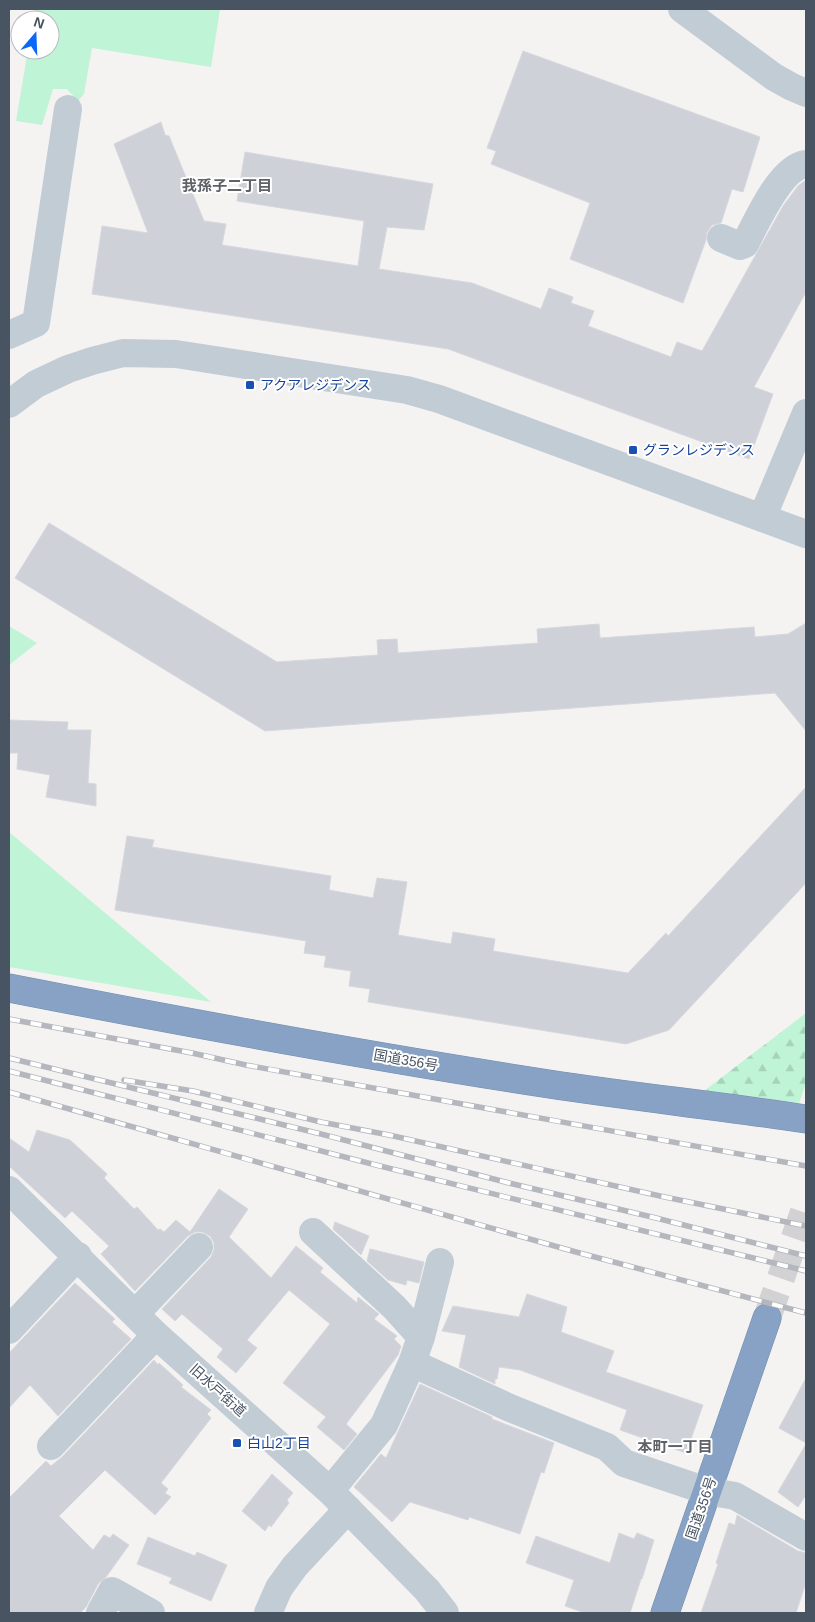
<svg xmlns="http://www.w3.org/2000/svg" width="815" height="1622" viewBox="0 0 815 1622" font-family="Helvetica,'Noto Sans JP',sans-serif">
	<defs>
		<pattern id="forest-firs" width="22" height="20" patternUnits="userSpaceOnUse" patternTransform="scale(1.25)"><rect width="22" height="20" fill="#bff4d6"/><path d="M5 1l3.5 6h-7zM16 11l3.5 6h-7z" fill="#a6d3ba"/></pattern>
	</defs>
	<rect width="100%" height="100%" fill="#f5f2f2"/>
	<path fill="url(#forest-firs)" d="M 806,1013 L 806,1083 L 799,1103 L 704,1091 Z"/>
	<path fill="#bff4d6" d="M 35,9 L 220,9 L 211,67 L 92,48 L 84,94 L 78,101 L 67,89 L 53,89 L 42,125 L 16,121 L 28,50 L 50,50 L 50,20 L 33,20 Z
		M 9,626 L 37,643 L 9,665 Z
		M 9,832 L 211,1002 L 9,967 Z"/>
	<path fill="#ced1d8" stroke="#d6d8de" d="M 523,51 L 760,137 L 743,192 L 732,189 L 721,223 L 712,225 L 707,232 L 706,240 L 683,303 L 570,259 L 590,203 L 491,164 L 496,151 L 487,148 Z
		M 161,122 L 165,135 L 169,136 L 204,221 L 226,224 L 222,245 L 358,266 L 364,221 L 237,201 L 245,152 L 433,184 L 424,230 L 387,227 L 379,269 L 472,283 L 541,309 L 549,288 L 573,297 L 571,303 L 594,311 L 588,326 L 671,357 L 677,342 L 702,351 L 783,206 L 798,186 L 806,180 L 806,292 L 754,387 L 773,394 L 749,459 L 448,349 L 92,294 L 102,226 L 148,233 L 114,144 Z
		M 49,523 L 277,662 L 378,655 L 377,640 L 397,639 L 398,653 L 538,643 L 537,629 L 599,624 L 600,638 L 754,627 L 755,637 L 788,634 L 806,623 L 806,731 L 775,693 L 265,731 L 15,578 Z
		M 9,720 L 68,722 L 67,730 L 91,730 L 88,783 L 96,784 L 96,806 L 46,797 L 50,775 L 17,769 L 18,753 L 9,753 Z
		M 806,787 L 806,883 L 669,1030 L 626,1044 L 368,1002 L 370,989 L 349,986 L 351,971 L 324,967 L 326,956 L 304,953 L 306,941 L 115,910 L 127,836 L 154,840 L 152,847 L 331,876 L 329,890 L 373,898 L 377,878 L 407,882 L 398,935 L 451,944 L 453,932 L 495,939 L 493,951 L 628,973 L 666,933 L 668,936 Z
		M 37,1130 L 70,1140 L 107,1174 L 104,1178 L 134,1209 L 137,1207 L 158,1230 L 160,1229 L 164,1232 L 176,1220 L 190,1232 L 219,1189 L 248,1209 L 229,1237 L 271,1278 L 296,1246 L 323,1268 L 320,1272 L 357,1303 L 358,1297 L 379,1314 L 374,1319 L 397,1336 L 394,1339 L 401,1346 L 398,1355 L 346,1424 L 357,1434 L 344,1450 L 317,1427 L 326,1417 L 283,1383 L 330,1324 L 289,1290 L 247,1340 L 257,1348 L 236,1373 L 217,1357 L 223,1349 L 182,1314 L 175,1321 L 162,1309 L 211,1257 L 214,1250 L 214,1243 L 210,1236 L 202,1232 L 195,1232 L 188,1236 L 135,1291 L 101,1254 L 109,1246 L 72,1211 L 65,1218 L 9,1166 L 9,1138 L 29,1152 Z
		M 335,1222 L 369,1236 L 361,1255 L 333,1229 Z
		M 370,1249 L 424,1262 L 419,1283 L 407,1280 L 406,1285 L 388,1280 L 367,1261 Z
		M 75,1283 L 115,1319 L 112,1322 L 131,1339 L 58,1416 L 30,1385 L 9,1408 L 9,1353 Z
		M 527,1294 L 567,1307 L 561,1332 L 614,1351 L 606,1372 L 703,1405 L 686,1453 L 620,1430 L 627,1410 L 520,1370 L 499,1367 L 497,1379 L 495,1379 L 495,1384 L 459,1367 L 466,1335 L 442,1331 L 453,1306 L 519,1317 Z
		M 154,1360 L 158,1365 L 159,1363 L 183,1385 L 181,1387 L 211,1410 L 207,1414 L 211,1418 L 161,1483 L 168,1489 L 165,1493 L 171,1497 L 155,1515 L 105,1470 L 59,1516 L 93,1550 L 104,1535 L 110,1538 L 113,1534 L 129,1545 L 106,1577 L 98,1584 L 86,1607 L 80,1613 L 9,1613 L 9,1498 L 46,1461 L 51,1466 L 62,1457 Z
		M 806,1378 L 806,1443 L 779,1428 Z
		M 420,1384 L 492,1417 L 492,1419 L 554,1443 L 544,1473 L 541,1472 L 520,1534 L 469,1517 L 468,1520 L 410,1502 L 392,1522 L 354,1487 L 381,1454 L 386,1458 Z
		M 806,1444 L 806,1495 L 798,1507 L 778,1492 Z
		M 272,1474 L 293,1493 L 287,1500 L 289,1503 L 271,1527 L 269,1525 L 265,1531 L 242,1511 Z
		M 737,1515 L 798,1551 L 806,1553 L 806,1582 L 796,1613 L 701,1613 L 718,1564 L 716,1563 L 729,1523 L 735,1525 Z
		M 619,1533 L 634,1539 L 637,1533 L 654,1540 L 642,1579 L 641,1579 L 630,1613 L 585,1613 L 565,1606 L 574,1580 L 526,1563 L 536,1536 L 610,1563 Z
		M 148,1537 L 195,1556 L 197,1552 L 227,1565 L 211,1601 L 169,1583 L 172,1578 L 137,1564 Z"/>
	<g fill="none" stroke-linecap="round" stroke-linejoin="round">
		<path stroke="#d2d2d5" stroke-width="28" stroke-dasharray="28 14" stroke-linecap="butt" d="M 767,1318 L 806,1206"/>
		<g stroke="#728db0" stroke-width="29">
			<path id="highway" d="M 9,988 C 188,1023 368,1056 549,1084 C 634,1097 721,1106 806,1119
				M 665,1613 L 767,1318"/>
		</g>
		<path stroke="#c2ccd5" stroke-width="28" d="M 682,9 L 774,77 L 792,87 L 806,93
			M 721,238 L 740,246 L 745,244 C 756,223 780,167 806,164
			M 9,335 L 36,323 L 68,109
			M 9,404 L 36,384 L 68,369 L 92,361 L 123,353 L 176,354 L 407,390 L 439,399 L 806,534
			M 762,518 L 806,413
			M 9,1190 L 156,1335 L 330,1491 L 427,1590 L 445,1613
			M 313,1232 L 394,1307 L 421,1337
			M 135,1314 L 199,1247
			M 9,1330 L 78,1256
			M 412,1363 L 510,1408 L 607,1447 L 624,1463 L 707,1491 L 735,1496 L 806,1537
			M 51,1446 L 156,1335
			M 330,1491 L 384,1425 L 412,1363 L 421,1337 L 440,1262
			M 100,1613 L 112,1591 L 151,1613
			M 268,1613 L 279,1588 L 295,1566 L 348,1509"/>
		<use href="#highway" stroke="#87a2c4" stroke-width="28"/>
		<g stroke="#b4b7bd" stroke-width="5.5">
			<path id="rail" d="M 9,1019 L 192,1053 L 246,1065 L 806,1166
				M 9,1058 L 321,1134 L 509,1183 L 656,1218 L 806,1256
				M 9,1071 L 376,1165 L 806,1271
				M 124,1080 L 193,1091 L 321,1122 L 389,1135 L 660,1196 L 806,1226
				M 9,1092 L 576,1252 L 806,1313"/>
		</g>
		<use href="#rail" stroke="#fff" stroke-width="4" stroke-dasharray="11" stroke-linecap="butt"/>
	</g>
	<g fill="#1a4fb4" stroke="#fff" stroke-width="2">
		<rect x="245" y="380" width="10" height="10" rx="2.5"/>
		<rect x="628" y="445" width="10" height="10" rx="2.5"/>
		<rect x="232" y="1438" width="10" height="10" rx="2.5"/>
	</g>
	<g text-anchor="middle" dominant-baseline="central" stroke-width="4" stroke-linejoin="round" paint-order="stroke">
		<g font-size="14" fill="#164399" stroke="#fff" text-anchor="start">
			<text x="260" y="385">アクアレジデンス</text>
			<text x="643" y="450">グランレジデンス</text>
			<text x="247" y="1443">白山2丁目</text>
		</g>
		<g font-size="14" fill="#485462" stroke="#fff">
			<text transform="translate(406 1060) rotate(10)">国道356号</text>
			<text transform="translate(218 1390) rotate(42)">旧水戸街道</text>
			<text transform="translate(701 1508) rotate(-71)">国道356号</text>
		</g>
		<g font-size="15" font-weight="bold" fill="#5e6268" stroke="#fff">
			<text x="227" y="185">我孫子二丁目</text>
			<text x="675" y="1446">本町一丁目</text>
		</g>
	</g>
	<rect width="815" height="1622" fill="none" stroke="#485462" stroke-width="20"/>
	<g transform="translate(35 35) rotate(19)"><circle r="24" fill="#ffffff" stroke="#b6bbc0"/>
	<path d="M0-4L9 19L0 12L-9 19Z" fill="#0b67f6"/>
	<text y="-8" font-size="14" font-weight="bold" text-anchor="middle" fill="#485462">N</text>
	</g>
</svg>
